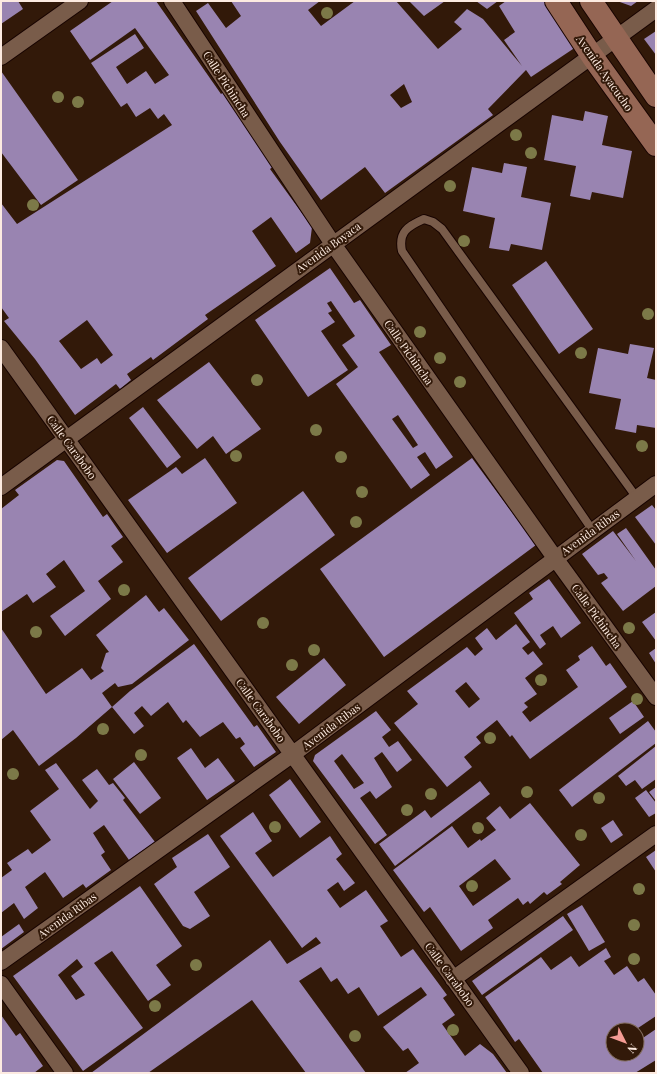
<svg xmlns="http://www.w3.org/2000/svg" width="657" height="1074" viewBox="0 0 657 1074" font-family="'Playfair Display',serif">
	<rect width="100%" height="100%" fill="#321909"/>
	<path fill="#9984b1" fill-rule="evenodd" d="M 1,1 L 18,1 L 23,9 L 1,24 Z
		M 113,1 L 156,1 L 221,94 L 225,91 L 275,165 L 270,169 L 312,227 L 310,243 L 296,253 L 271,217 L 252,231 L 276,266 L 205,315 L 208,319 L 153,360 L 151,357 L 127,374 L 131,380 L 120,389 L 116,384 L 75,415 L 35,359 L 4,321 L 9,318 L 1,307 L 1,203 L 17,224 L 172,125 L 164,114 L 158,119 L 150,108 L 136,117 L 127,103 L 121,107 L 91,63 L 135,34 L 144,48 L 116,67 L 127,84 L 146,71 L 155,84 L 169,75 L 135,28 L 90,60 L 70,31 ZM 87,320 L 113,355 L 101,364 L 97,358 L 81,369 L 59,341 Z
		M 231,1 L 320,1 L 308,10 L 321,26 L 355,1 L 396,1 L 438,49 L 462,29 L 454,22 L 467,9 L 483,19 L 522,66 L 504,40 L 515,32 L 499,6 L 506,1 L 545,1 L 576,47 L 531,77 L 526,70 L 488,109 L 493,115 L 385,193 L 365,167 L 321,200 L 280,142 L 196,11 L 208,3 L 226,28 L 241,16 ZM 404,84 L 412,102 L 401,108 L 390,95 Z
		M 409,1 L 445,1 L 424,16 Z
		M 476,1 L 498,1 L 487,9 Z
		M 617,1 L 638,1 L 631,6 Z
		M 656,31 L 656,55 L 644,39 Z
		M 1,71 L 78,180 L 41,205 L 1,152 Z
		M 585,111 L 608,116 L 602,145 L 632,151 L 623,198 L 592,192 L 590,200 L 570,196 L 576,166 L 544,160 L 552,115 L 583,121 Z
		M 504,163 L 527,167 L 521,197 L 551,203 L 542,250 L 511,244 L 509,251 L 489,248 L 495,218 L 463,211 L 472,167 L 502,173 Z
		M 546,261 L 593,329 L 559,354 L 512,285 Z
		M 330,268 L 354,303 L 360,300 L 391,345 L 379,352 L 453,457 L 436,469 L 425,452 L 417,457 L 430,475 L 411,489 L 336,384 L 358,367 L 342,345 L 355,336 L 331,301 L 327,303 L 332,311 L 328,313 L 335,322 L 321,331 L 348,370 L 308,397 L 255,320 ZM 398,415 L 418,445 L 413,448 L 392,419 Z
		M 630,344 L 654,348 L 647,378 L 656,380 L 656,428 L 637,425 L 636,433 L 615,429 L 621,399 L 589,393 L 598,348 L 628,354 Z
		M 209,362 L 261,429 L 226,454 L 213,436 L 197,449 L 157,400 Z
		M 143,407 L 181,457 L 167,468 L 129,418 Z
		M 205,458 L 237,503 L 167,553 L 128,500 L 176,467 L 182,474 Z
		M 472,458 L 536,545 L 384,657 L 320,569 Z
		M 57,460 L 64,461 L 103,517 L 107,514 L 123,537 L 111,546 L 123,562 L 98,581 L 111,599 L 65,636 L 50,616 L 85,591 L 64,560 L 46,574 L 56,587 L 33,603 L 27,594 L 1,612 L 1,509 L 19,495 L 15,490 Z
		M 303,491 L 335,535 L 221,621 L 188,578 Z
		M 652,505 L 656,510 L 656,545 L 635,517 Z
		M 626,528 L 656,570 L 656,586 L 623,611 L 601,583 L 608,578 L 604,573 L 598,575 L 582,554 L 613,531 L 636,561 L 617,534 Z
		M 549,579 L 581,623 L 561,638 L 553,626 L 540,635 L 546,644 L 540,649 L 514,613 L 533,599 L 529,593 Z
		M 146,595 L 159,612 L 164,608 L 189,640 L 132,684 L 118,687 L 115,683 L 102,693 L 112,707 L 76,738 L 39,766 L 13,730 L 1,740 L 1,628 L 46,694 L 82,668 L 91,680 L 104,671 L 101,668 L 106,653 L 109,652 L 96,635 Z
		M 656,612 L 656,641 L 642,622 Z
		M 516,624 L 530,642 L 522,648 L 528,655 L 533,651 L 543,664 L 525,678 L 537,694 L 524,703 L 528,707 L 522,712 L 530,722 L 578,687 L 566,670 L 580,660 L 578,656 L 592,646 L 606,666 L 610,663 L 627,687 L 530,759 L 512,735 L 510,737 L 497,720 L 476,737 L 481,743 L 464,757 L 472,767 L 447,787 L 394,723 L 418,704 L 407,691 L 467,647 L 475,656 L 483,649 L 475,638 L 487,628 L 496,640 ZM 466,682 L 480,699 L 469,708 L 455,691 Z
		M 194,644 L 254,727 L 257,725 L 276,752 L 254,767 L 240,748 L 245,744 L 240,737 L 236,739 L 223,722 L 200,737 L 186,720 L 183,723 L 168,702 L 151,716 L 142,706 L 134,713 L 144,726 L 134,734 L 112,707 L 130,691 Z
		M 656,648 L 656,664 L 649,653 Z
		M 324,658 L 346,685 L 299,724 L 276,697 Z
		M 633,701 L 644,717 L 620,734 L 609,718 Z
		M 376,711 L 391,730 L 382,737 L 389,747 L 398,741 L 412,760 L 397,772 L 382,752 L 374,758 L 392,787 L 376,799 L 370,791 L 360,798 L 387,835 L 375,844 L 313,761 L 315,755 ZM 342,754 L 364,783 L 354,789 L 334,761 Z
		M 648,721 L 656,732 L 656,743 L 572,807 L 559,790 Z
		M 656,746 L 656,779 L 642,789 L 635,780 L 626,786 L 618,776 Z
		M 191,748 L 205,768 L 218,758 L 235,781 L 207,800 L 177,758 Z
		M 134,762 L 161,798 L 140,814 L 113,779 Z
		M 56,763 L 90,809 L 98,801 L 82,780 L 97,769 L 109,785 L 113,783 L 125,798 L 123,800 L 155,842 L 129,860 L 104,825 L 93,833 L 105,852 L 101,855 L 111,870 L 86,888 L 83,884 L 63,898 L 45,872 L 25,887 L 38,908 L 24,919 L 14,903 L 1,913 L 1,878 L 12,870 L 7,863 L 28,849 L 32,854 L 51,840 L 30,811 L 59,789 L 45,770 Z
		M 290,779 L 321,822 L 300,838 L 269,795 Z
		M 480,781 L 490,794 L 395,866 L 379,844 L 425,810 L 431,818 Z
		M 656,787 L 656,801 L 649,792 Z
		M 646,790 L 656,803 L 656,813 L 649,817 L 635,798 Z
		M 530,803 L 580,865 L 560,882 L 562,884 L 547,895 L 544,892 L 530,904 L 528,901 L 523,905 L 518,898 L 488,920 L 493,928 L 461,951 L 430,907 L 424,912 L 393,870 L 452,826 L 468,848 L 480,839 L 481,841 L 496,830 L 486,818 L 500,806 L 510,819 ZM 495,859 L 511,879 L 473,906 L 459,886 Z
		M 253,812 L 272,841 L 255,853 L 273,877 L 330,836 L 342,854 L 336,859 L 355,883 L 344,891 L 338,882 L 327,890 L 340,908 L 366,890 L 388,921 L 380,926 L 401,957 L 413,949 L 447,995 L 443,998 L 455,1015 L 442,1024 L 465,1056 L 480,1044 L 493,1054 L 507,1073 L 405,1073 L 419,1063 L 408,1048 L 403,1051 L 383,1027 L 427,995 L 421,987 L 378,1016 L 359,987 L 348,994 L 337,978 L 331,982 L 321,967 L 299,981 L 366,1073 L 306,1073 L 252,1000 L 148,1073 L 91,1073 L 270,940 L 287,964 L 321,943 L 316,937 L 302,948 L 220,836 Z
		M 613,820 L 623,835 L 611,843 L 601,828 Z
		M 208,834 L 230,867 L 194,892 L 210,916 L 190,929 L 183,926 L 154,884 L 177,867 L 172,858 Z
		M 656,850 L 656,872 L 646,857 Z
		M 140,886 L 182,946 L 156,965 L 171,985 L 148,1001 L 112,951 L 94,963 L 143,1028 L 83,1071 L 13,976 ZM 77,959 L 83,967 L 71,976 L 85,995 L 76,1000 L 58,975 Z
		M 582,905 L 605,942 L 589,951 L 567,914 Z
		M 563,916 L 573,930 L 482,995 L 472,981 Z
		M 19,924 L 24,932 L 1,949 L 1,937 Z
		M 606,948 L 611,957 L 604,961 L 614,975 L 627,966 L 638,982 L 644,978 L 656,995 L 656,1016 L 635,1030 L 613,1030 L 613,1054 L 637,1054 L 637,1042 L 656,1029 L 656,1060 L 635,1073 L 543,1073 L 519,1039 L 515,1042 L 485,997 L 541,957 L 551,970 L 571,956 L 579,967 Z
		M 1,1015 L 16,1036 L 20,1033 L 43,1066 L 34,1073 L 1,1073 Z"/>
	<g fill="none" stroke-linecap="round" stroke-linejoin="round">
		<g stroke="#180400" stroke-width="10">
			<path id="lane" d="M 593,531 L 402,251 C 398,232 408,226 424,219 L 433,222 L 442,229 L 637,498"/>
		</g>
		<g stroke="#180400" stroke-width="18">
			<path id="street" d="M 172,1 L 333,244 L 555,558 L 656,697
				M 1,57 L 80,1
				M 1,348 L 521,1073
				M 1,487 L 656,9
				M 1,962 L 293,754 L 656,484
				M 453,979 L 656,834
				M 1,984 L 65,1073"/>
		</g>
		<g stroke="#180400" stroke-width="24">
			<path id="secondary" d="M 556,1 L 592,56 L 656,145
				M 591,1 L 656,96"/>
		</g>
		<use href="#lane" stroke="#795c4a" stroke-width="8"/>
		<use href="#street" stroke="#795c4a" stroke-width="16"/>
		<use href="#secondary" stroke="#956654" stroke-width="22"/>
	</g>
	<g fill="#7c7948">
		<circle cx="327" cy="13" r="6"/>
		<circle cx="58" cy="97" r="6"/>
		<circle cx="78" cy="102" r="6"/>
		<circle cx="516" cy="135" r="6"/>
		<circle cx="531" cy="153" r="6"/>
		<circle cx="450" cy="186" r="6"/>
		<circle cx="33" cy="205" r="6"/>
		<circle cx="464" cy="241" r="6"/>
		<circle cx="648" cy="314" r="6"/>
		<circle cx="420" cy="332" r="6"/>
		<circle cx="581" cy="353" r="6"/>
		<circle cx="440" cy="358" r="6"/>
		<circle cx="257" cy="380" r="6"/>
		<circle cx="460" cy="382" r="6"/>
		<circle cx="316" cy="430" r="6"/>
		<circle cx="642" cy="446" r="6"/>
		<circle cx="236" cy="456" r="6"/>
		<circle cx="341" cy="457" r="6"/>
		<circle cx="362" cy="492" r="6"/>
		<circle cx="356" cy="522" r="6"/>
		<circle cx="124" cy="590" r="6"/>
		<circle cx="263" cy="623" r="6"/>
		<circle cx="629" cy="628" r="6"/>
		<circle cx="36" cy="632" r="6"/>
		<circle cx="314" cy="650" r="6"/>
		<circle cx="292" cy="665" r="6"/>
		<circle cx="541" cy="680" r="6"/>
		<circle cx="637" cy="699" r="6"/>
		<circle cx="103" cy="729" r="6"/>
		<circle cx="490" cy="738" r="6"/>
		<circle cx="141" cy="755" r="6"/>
		<circle cx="13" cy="774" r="6"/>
		<circle cx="527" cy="792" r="6"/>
		<circle cx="431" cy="794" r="6"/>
		<circle cx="599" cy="798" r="6"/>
		<circle cx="407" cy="810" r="6"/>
		<circle cx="275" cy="827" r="6"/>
		<circle cx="478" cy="828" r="6"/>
		<circle cx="581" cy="835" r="6"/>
		<circle cx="472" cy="886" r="6"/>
		<circle cx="639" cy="889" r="6"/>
		<circle cx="634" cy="925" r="6"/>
		<circle cx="634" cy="959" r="6"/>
		<circle cx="196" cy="965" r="6"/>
		<circle cx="155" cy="1006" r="6"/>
		<circle cx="453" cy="1030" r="6"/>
		<circle cx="355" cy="1036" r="6"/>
	</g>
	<g text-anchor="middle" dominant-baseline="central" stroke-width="4" stroke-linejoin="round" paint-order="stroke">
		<g font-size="11" fill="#fdebe1" stroke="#321909">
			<text transform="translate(605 73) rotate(55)">Avenida Ayacucho</text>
			<text transform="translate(227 84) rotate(57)">Calle Pichincha</text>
			<text transform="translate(328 247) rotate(-36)">Avenida Boyaca</text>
			<text transform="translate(409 352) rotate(55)">Calle Pichincha</text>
			<text transform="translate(72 447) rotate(54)">Calle Carabobo</text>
			<text transform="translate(590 532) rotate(-36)">Avenida Ribas</text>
			<text transform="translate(597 616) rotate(54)">Calle Pichincha</text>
			<text transform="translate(261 710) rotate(54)">Calle Carabobo</text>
			<text transform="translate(331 726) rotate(-37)">Avenida Ribas</text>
			<text transform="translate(67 915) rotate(-36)">Avenida Ribas</text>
			<text transform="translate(450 974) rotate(54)">Calle Carabobo</text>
		</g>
	</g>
	<rect width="657" height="1074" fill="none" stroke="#fdebe1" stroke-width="4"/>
	<g transform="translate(625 1042) rotate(132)"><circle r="19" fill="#321909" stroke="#836d5f"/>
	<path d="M0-3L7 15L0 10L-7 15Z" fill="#f59c94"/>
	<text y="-6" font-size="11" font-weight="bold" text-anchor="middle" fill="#fdebe1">N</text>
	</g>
</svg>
